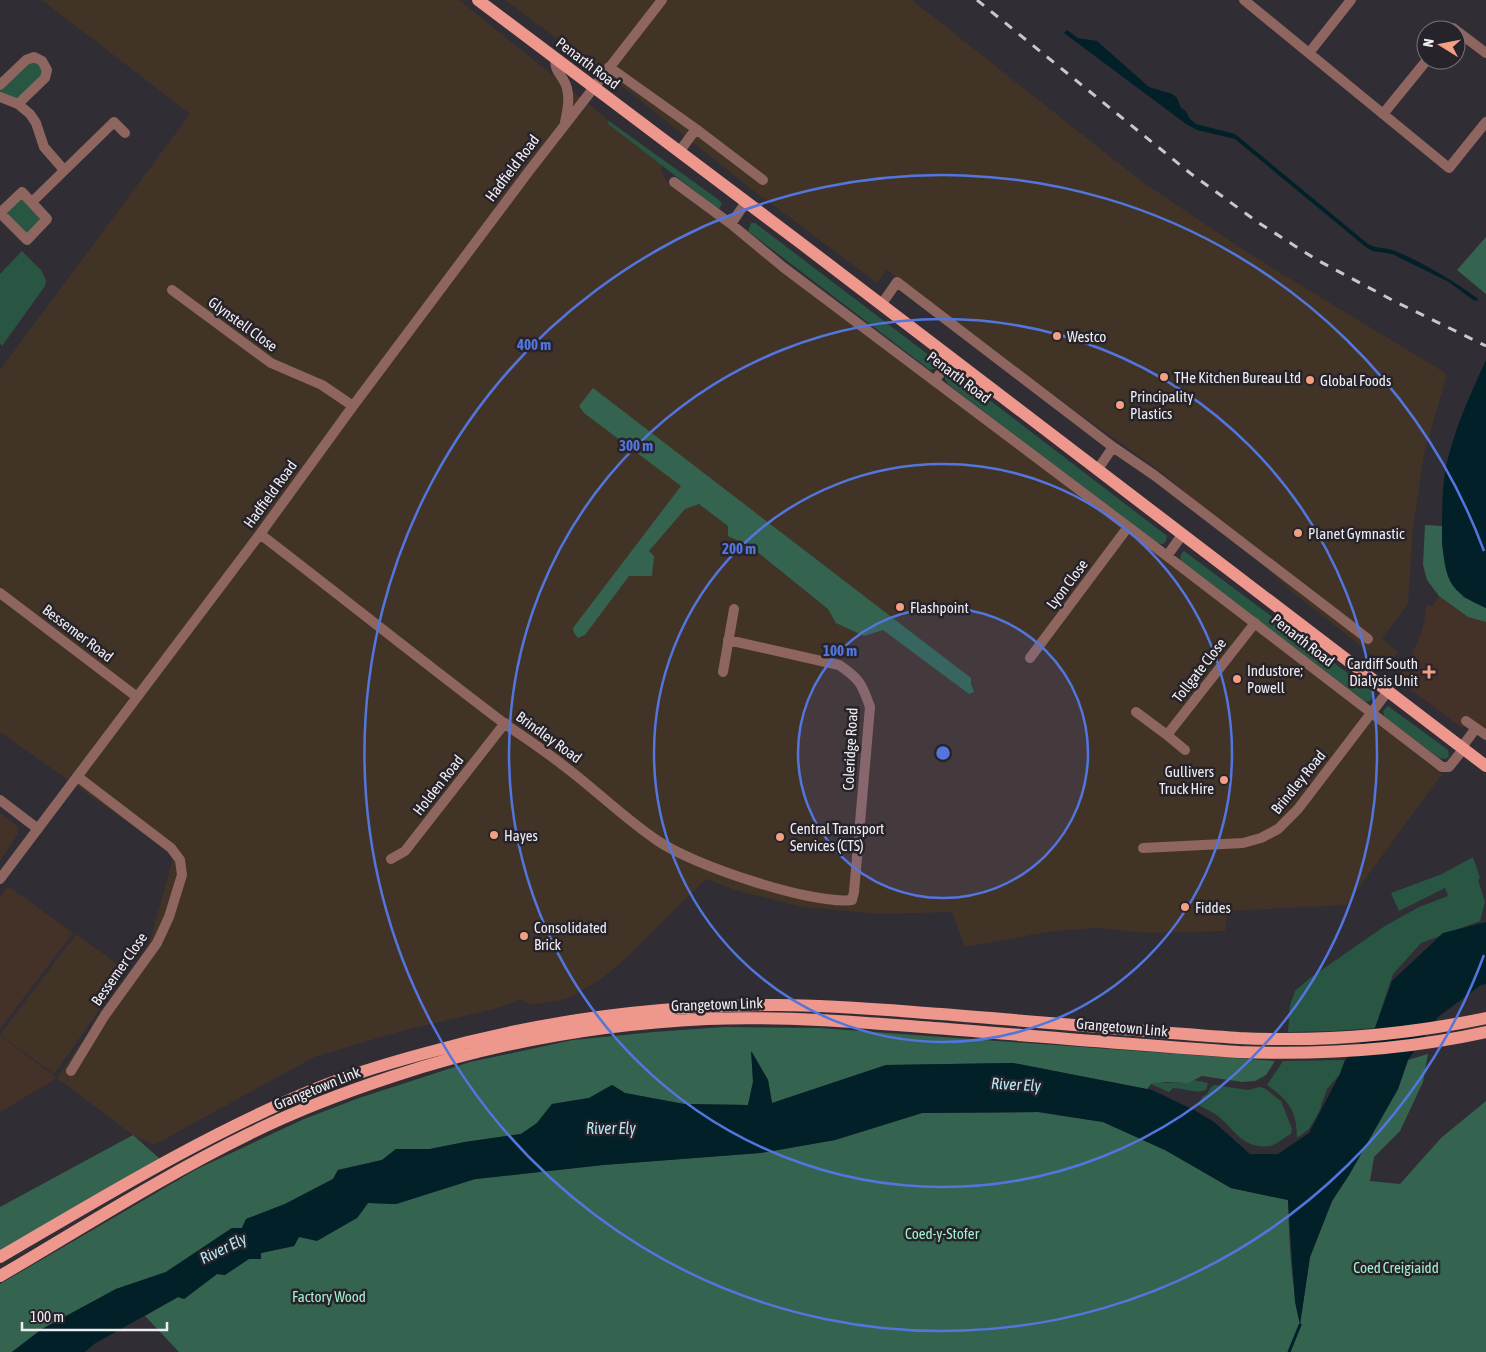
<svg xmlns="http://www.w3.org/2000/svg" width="1486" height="1352" viewBox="0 0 1486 1352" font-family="'Asap Condensed',sans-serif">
	<rect width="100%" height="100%" fill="#312d34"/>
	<path fill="#443229" d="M 1439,596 L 1468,617 L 1486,622 L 1486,732 L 1470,720 L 1462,728 L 1397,679 L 1407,664 L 1418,641 L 1424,622 L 1427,604 L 1432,607 Z
		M 0,813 L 16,825 L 18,829 L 18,834 L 0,861 Z
		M 8,886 L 73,933 L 0,1029 L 0,897 Z
		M 0,1036 L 57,1078 L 0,1112 Z"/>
	<path fill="#423327" d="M 42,0 L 459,0 L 663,164 L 661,170 L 668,183 L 1223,604 L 1442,774 L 1346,905 L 1228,911 L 1225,931 L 1147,933 L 1095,928 L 1054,931 L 965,947 L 952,912 L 881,914 L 803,907 L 735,890 L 706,879 L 624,960 L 600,980 L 567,999 L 531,1005 L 522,999 L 494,1009 L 398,1032 L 314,1057 L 154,1145 L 133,1135 L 57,1078 L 148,948 L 174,855 L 0,732 L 0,370 L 190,114 Z
		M 505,0 L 912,0 L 1141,181 L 1248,253 L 1447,374 L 1424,454 L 1413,527 L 1408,604 L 1382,638 L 1398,652 L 1388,667 L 1292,592 L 1164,474 L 1070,407 L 887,270 L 877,283 L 750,188 L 617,82 Z
		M 76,934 L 127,971 L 54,1074 L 0,1035 Z"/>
	<path fill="#295643" d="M 30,58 L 47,70 L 18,104 L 0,97 L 0,85 Z
		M 609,121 L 719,200 L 722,203 L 719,209 L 717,208 L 607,123 Z
		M 22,192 L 47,219 L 27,240 L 0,213 Z
		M 751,223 L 755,223 L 938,362 L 937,368 L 930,370 L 748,231 Z
		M 22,251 L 41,270 L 46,280 L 45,286 L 2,346 L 0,343 L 0,274 Z
		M 953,372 L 1167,536 L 1166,541 L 1163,544 L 1155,543 L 948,384 L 945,379 L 946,375 Z
		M 1184,551 L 1373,692 L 1374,695 L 1370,701 L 1366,702 L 1181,562 C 1180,557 1180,554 1184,551 Z
		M 1388,706 L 1448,750 L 1449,756 L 1446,759 L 1439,758 L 1387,719 L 1384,716 L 1383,711 Z
		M 1473,857 L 1480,878 L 1478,880 L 1485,902 L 1480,921 L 1421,943 L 1393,974 L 1375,1028 L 1333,1031 L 1288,1032 L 1290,1005 L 1295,991 L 1310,978 L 1385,926 L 1419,907 L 1448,896 L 1445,888 L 1399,911 L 1391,893 L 1442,874 Z
		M 1345,1060 L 1340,1074 L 1327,1089 L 1319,1112 L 1309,1129 L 1297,1138 C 1297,1110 1288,1100 1267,1085 L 1283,1061 Z
		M 1194,1080 L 1208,1083 L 1206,1090 C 1196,1094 1183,1088 1173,1088 L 1169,1092 L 1151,1084 C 1163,1082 1185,1084 1194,1080 Z
		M 1215,1085 L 1248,1090 L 1259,1087 L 1264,1088 L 1281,1101 L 1292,1129 L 1291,1134 C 1285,1137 1277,1144 1271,1146 C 1241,1150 1235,1128 1215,1114 C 1210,1111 1204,1108 1198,1105 L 1203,1096 L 1206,1095 L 1212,1086 Z"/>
	<path fill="#34644f" d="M 1486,237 L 1486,294 L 1457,270 Z
		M 593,388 L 971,678 L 971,684 L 974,692 L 969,694 L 961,688 L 883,630 L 864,636 L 836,623 L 828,609 L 750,546 L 728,536 L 728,526 L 699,504 L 685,509 L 649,551 L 654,556 L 652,576 L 629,576 L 585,635 L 578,638 L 574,633 L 573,628 L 681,486 L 584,413 L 579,406 Z
		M 1425,525 L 1442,526 L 1442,547 L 1463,597 L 1486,608 L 1486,622 L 1468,617 L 1439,596 L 1427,580 L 1423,565 Z
		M 724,1027 L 819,1028 L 1275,1061 L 1266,1075 L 1255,1081 L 1242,1082 L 1202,1076 L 1188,1083 L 1167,1082 L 1151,1084 L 1147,1089 L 1013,1063 L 886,1065 L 772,1103 L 768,1080 L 752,1052 L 753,1082 L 748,1105 L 684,1104 L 625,1093 L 612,1085 L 589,1098 L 552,1104 L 537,1123 L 521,1134 L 465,1142 L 430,1149 L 396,1149 L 382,1160 L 338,1170 L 333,1179 L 285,1204 L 246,1219 L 242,1228 L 232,1228 L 166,1272 L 116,1289 L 42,1329 L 12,1352 L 0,1352 L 0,1284 L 197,1169 L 304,1119 L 359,1098 L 470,1062 L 573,1040 L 654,1032 Z
		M 1428,1054 L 1423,1082 L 1400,1131 L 1374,1157 L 1370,1181 L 1400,1184 L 1441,1138 L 1486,1101 L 1486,1352 L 179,1352 L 145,1316 L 178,1297 L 184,1299 L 217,1274 L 225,1275 L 249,1258 L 261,1253 L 294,1246 L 299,1237 L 357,1218 L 368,1203 L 396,1204 L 475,1179 L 603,1165 L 760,1153 L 835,1140 L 922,1113 L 1038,1112 L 1103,1122 L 1165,1150 L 1231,1188 L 1288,1200 C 1289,1241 1291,1283 1300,1323 L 1310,1257 L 1332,1201 L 1349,1175 L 1398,1089 L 1408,1060 Z
		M 133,1135 L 160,1159 L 0,1252 L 0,1207 Z"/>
	<path fill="#022028" d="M 1067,30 L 1078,38 L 1097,41 L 1149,87 L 1172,94 L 1177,98 L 1181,108 C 1186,110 1187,113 1189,118 L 1196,124 L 1235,134 L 1368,244 C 1376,249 1386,247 1395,251 C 1424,263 1452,280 1477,298 L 1478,301 L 1473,300 L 1449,282 L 1392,254 L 1373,251 L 1367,248 L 1235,139 L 1197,130 L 1186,124 L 1064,33 Z
		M 1486,360 L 1486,608 C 1472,601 1458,596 1450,581 C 1444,569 1442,546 1442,532 C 1442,511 1442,488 1446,467 C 1454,429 1470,395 1486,360 Z
		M 1486,922 L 1486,984 L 1481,985 L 1438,1017 L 1408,1060 L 1398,1089 L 1349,1175 L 1332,1201 L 1310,1257 L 1300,1325 L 1295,1302 L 1288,1200 L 1231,1188 L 1165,1150 L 1103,1122 L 1038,1112 L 922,1113 L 835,1140 L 760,1153 L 603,1165 L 475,1179 L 396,1204 L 368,1203 L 357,1218 L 317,1241 L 299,1237 L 294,1246 L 261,1253 L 261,1259 L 249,1259 L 225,1275 L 217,1274 L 184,1299 L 178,1297 L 94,1344 L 85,1352 L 12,1352 L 42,1329 L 116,1289 L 166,1272 L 232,1228 L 242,1228 L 246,1219 L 285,1204 L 333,1179 L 338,1170 L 382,1160 L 396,1149 L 430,1149 L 465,1142 L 521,1134 L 537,1123 L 552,1104 L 589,1098 L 612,1085 L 625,1093 L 684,1104 L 748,1105 L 753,1082 L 751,1051 L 768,1080 L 772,1103 L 886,1065 L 1013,1063 L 1152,1090 L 1194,1110 L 1214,1122 L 1250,1154 L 1278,1154 L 1309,1133 L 1340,1074 L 1345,1060 L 1375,1028 L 1392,981 L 1443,933 Z"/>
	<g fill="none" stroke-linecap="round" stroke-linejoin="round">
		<path stroke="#022028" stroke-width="3" d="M 1289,1352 L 1300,1325"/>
		<path stroke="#8f655f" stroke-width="10" d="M 1244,0 L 1449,168 L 1486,122
			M 1452,30 L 1453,28 L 1486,53
			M 1309,53 L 1351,0
			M 555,59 C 556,73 558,70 564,81 C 571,93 568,109 565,122
			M 609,67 L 696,129 L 679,152
			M 0,85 L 26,60 L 34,57 L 42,61 L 47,70 L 45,78 L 18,104
			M 0,97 L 18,104 L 30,114 L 36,123 L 44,147 L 64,170
			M 1383,114 L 1427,60
			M 696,129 L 763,180
			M 674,182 L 731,224 L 783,267 L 1167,556 L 1442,767 L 1449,767 L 1464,748
			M 22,192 L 47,219 L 27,240 L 0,213 Z
			M 32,202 L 114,122 L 125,133
			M 731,224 L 746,202
			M 172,290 L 271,363 L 322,385 L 353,406
			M 881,305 L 897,282 L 1113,447 L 1154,475 L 1368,639
			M 935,380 L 951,359
			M 1098,469 L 1113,447
			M 260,534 C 342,597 423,662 505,724 C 525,738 545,751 564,766 C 596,790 625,819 658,841 C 693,865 812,905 852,900 L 854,892 L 870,707 C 862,684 860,679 839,665 L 728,640
			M 1167,556 L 1182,535
			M 0,593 L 137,697
			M 1030,658 L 1128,527
			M 723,672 L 734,609
			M 1136,712 L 1167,735
			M 1466,721 L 1476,728
			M 1462,747 L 1476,728 L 1486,735
			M 1185,750 L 1167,735 L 1255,623
			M 0,800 L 38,829
			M 1143,848 L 1243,843 L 1261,838 L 1278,829 L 1298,809 L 1388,691
			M 391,859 L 405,851 L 505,723
			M 0,879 L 260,534 L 353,406 L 529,171 L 662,0
			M 71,1071 L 105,1015 L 157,943 L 169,917 L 182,875 L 180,860 L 171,848 L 78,777"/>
		<path stroke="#ee988d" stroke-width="12" d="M 478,0 L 802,244 L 1486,766
			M 0,1257 C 103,1197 204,1135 315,1089 C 351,1074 389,1063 426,1053 C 542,1020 659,1005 779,1005 C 833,1005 887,1010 941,1014 C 1041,1022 1140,1031 1239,1038 C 1322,1042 1405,1035 1486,1018
			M 0,1276 C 82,1228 163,1176 249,1134 C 295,1111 345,1092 394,1076 C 494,1043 601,1024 707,1019 C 783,1016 858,1022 934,1028 C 1036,1036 1137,1045 1239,1052 C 1322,1055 1404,1050 1486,1032"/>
		<path stroke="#cac7cc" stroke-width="3" stroke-dasharray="9 9" stroke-linecap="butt" d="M 977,0 L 1190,173 L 1259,223 L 1317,260 L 1394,301 L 1486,346"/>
	</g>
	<circle cx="943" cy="753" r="145" fill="#5276de" fill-opacity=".12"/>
	<g fill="none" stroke="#5276de" stroke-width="2.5">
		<circle cx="943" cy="753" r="145"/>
		<circle cx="943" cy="753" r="289"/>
		<circle cx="943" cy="753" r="434"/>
		<path d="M1484 955A578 578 0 1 1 1484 551"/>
	</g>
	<g fill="#f39f83" stroke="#27232a" stroke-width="2">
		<circle cx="1057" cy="336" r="5"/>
		<circle cx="1164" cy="377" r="5"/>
		<circle cx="1310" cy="380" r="5"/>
		<circle cx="1120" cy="405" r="5"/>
		<circle cx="1298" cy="533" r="5"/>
		<circle cx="900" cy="607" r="5"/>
		<path d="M1426.5 664.5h5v5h5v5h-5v5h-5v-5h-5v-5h5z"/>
		<circle cx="1237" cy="679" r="5"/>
		<circle cx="1224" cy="780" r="5"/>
		<circle cx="494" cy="835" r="5"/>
		<circle cx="780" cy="837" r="5"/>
		<circle cx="1185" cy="907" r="5"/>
		<circle cx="524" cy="936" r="5"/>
	</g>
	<g text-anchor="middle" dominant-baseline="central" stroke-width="5" stroke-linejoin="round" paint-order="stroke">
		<g font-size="15" fill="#f0edf2" stroke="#27232a">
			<text transform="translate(588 63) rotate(37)">Penarth Road</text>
			<text transform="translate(512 168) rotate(-53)">Hadfield Road</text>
			<text transform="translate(243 324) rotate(36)">Glynstell Close</text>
			<text transform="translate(959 377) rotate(37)">Penarth Road</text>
			<text transform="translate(270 494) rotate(-54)">Hadfield Road</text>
			<text transform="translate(1067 584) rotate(-53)">Lyon Close</text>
			<text transform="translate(78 633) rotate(37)">Bessemer Road</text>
			<text transform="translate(1303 640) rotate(38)">Penarth Road</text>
			<text transform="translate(1199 670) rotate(-52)">Tollgate Close</text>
			<text transform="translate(549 737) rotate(36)">Brindley Road</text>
			<text transform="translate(850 749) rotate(-87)">Coleridge Road</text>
			<text transform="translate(1298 782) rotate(-51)">Brindley Road</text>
			<text transform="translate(438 785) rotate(-52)">Holden Road</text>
			<text transform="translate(119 969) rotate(-55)">Bessemer Close</text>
			<text transform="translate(717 1004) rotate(-2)">Grangetown Link</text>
			<text transform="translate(1122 1027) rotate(5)">Grangetown Link</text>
			<text transform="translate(317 1088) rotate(-22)">Grangetown Link</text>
		</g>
		<g font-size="15" fill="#f0edf2" stroke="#27232a" text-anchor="start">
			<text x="1067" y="336">Westco</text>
			<text x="1174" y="377">THe Kitchen Bureau Ltd</text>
			<text x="1320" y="380">Global Foods</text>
			<text x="1130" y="396">Principality<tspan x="1130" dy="17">Plastics</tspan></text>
			<text x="1308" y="533">Planet Gymnastic</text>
			<text x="910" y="607">Flashpoint</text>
			<text x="1418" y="663" text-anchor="end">Cardiff South<tspan x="1418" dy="17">Dialysis Unit</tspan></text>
			<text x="1247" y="670">Industore;<tspan x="1247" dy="17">Powell</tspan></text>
			<text x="1214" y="771" text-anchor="end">Gullivers<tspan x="1214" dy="17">Truck Hire</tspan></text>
			<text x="790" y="828">Central Transport<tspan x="790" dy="17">Services (CTS)</tspan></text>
			<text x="504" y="835">Hayes</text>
			<text x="1195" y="907">Fiddes</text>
			<text x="534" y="927">Consolidated<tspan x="534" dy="17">Brick</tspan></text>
		</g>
		<g font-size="15" fill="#a0f0cc" stroke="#27232a">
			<text x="942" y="1233">Coed-y-Stofer</text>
			<text x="1396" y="1267">Coed Creigiaidd</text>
			<text x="329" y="1296">Factory Wood</text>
		</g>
		<g font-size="16" font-style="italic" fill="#b5e8f7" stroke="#27232a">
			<text transform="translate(1016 1084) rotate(3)">River Ely</text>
			<text x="611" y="1128">River Ely</text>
			<text transform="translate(223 1248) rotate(-26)">River Ely</text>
		</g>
	</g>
	<circle cx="943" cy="753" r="8" fill="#5276de" stroke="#27232a" stroke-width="2.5"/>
	<g font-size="15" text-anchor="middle" font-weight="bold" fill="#5276de" stroke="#27232a" stroke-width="5" stroke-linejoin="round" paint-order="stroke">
		<text x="534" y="350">400 m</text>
		<text x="636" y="451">300 m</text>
		<text x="739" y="554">200 m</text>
		<text x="840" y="656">100 m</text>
	</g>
	<g transform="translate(1441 45) rotate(280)"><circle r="24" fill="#27232a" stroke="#77747a"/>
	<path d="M0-4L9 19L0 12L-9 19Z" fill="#f39f83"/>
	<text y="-8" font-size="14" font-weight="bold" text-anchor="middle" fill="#f0edf2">N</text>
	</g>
	<path d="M22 1322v8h145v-8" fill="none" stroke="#f0edf2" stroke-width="2.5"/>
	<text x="30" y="1322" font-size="15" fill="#f0edf2" stroke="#27232a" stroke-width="4" paint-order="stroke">100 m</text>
</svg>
